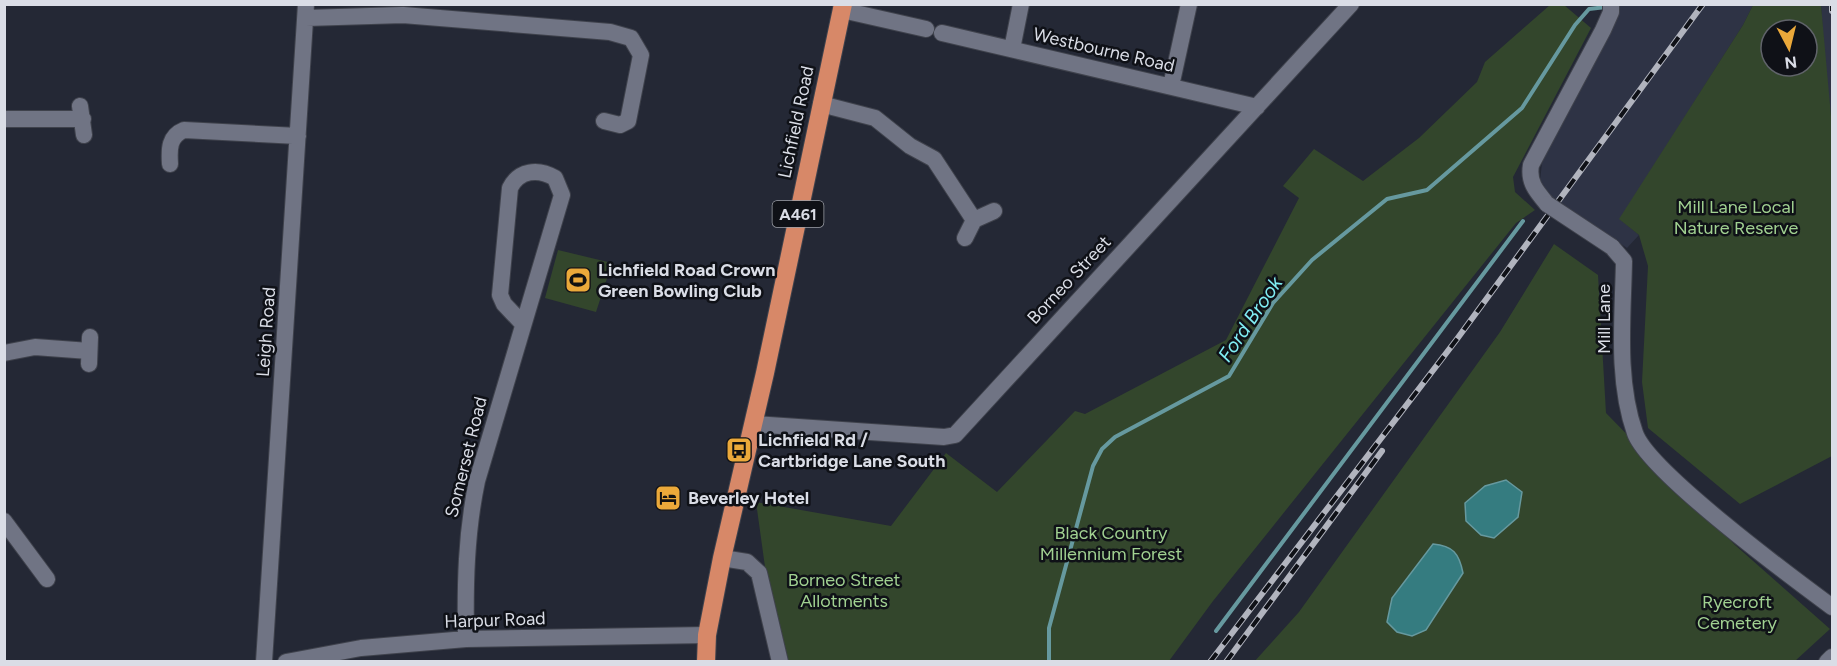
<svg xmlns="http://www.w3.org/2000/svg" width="1837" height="666" viewBox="0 0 1837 666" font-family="Figtree,sans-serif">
	<rect width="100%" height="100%" fill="#242835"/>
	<path fill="#2e3345" d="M 1617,5 L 1753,5 L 1743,25 L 1620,219 L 1639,235 L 1627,248 L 1551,197 L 1540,181 L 1542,163 Z
		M 1821,5 L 1832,5 L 1832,127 L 1825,62 Z"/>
	<path fill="#33462c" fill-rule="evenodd" d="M 1550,5 L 1564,5 L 1591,28 L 1513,177 L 1515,192 L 1535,210 L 1516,223 L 1213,601 L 1169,661 L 786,661 L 766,574 L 756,502 L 891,526 L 946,453 L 997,492 L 1075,411 L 1085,414 L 1226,340 L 1299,198 L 1283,186 L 1314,149 L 1363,181 L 1419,138 L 1477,82 L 1485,62 Z
		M 1753,5 L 1821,5 L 1832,127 L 1832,456 L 1740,504 L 1648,428 L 1642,382 L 1648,266 L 1639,235 L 1619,219 L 1743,25 ZM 1771,30 L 1807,30 L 1807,66 L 1771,66 Z
		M 1554,244 L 1598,275 L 1606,413 L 1735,545 L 1830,629 L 1795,661 L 1254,662 L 1299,612 L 1500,332 Z
		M 558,250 L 612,263 L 596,312 L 545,298 Z"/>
	<path fill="#357c80" stroke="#66999f" stroke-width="1.5" d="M 1506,480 L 1522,492 L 1518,517 L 1494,538 L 1481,535 L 1466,521 L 1465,503 L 1485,486 Z
		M 1433,544 C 1453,546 1459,553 1463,573 L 1426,630 L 1412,636 L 1397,632 L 1387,622 L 1392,598 Z"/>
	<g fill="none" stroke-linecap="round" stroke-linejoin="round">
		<path stroke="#66999f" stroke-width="4" d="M 1216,631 L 1523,221
			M 1049,662 L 1049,628 L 1093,466 L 1102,449 L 1115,437 L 1229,376 L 1273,303 L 1312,260 L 1387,199 L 1427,190 L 1522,108 L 1575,25 L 1589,9 L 1606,7"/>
		<g stroke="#3f424c" stroke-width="18">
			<path id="minor" d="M 842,10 L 926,29
				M 306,18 L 403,15 L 610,32 L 631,38 L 641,55 L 628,121 L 620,125 L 604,121
				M 942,33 L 1257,107
				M 1012,49 L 1021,4
				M 1171,86 L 1189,4
				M 821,104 L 875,118 L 910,146 L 934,159 L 974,220
				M 80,106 L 84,135
				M 4,119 L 83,119
				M 170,164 C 169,149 169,136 184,130 L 298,136
				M 1547,204 C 1536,191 1528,182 1531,165 L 1603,30 L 1611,12 L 1611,4
				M 965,238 L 974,220 L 994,211
				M 1612,247 L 1624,261 C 1623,317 1616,379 1635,433 C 1648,471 1794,579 1832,607
				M 4,353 L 35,347 L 89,351
				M 89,364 L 90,337
				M 753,424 L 944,437 L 955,435 L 1351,4
				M 4,521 L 47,579
				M 722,558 L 747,562 L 759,573 L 780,662
				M 466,639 C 465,585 466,533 477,481 L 562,195 L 555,178 C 538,168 519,170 510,188 L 500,295 L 504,304 L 523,324
				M 264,662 L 306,4
				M 286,662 L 361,648 L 466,639 L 707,635
				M 1827,662 L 1832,657"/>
		</g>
		<g stroke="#3f424c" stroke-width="20">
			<path id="highway" d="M 706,662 L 707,635 L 722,558 L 765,373 L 843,4"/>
		</g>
		<use href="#minor" stroke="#707484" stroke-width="16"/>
		<use href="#highway" stroke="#d78868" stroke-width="18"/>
		<g stroke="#b1b4be" stroke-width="6">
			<path id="rail" d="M 1832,4 L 1832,11
				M 1210,662 L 1457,339 L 1703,4
				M 1226,662 L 1382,451"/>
		</g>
		<use href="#rail" stroke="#0f1117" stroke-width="4" stroke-dasharray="11" stroke-linecap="butt"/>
		<g stroke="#3f424c" stroke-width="18" stroke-linecap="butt">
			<path id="minor-bridge" d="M 1547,204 L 1612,247"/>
		</g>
		<use href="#minor-bridge" stroke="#707484" stroke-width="16"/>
	</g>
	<defs>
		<g id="stadium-square" transform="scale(1.35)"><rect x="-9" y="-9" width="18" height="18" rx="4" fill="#eba93a" stroke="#0f1117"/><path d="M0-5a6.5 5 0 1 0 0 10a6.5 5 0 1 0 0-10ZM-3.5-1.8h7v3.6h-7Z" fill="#111"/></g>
		<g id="bus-square" transform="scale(1.35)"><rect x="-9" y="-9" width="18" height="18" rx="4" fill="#eba93a" stroke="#0f1117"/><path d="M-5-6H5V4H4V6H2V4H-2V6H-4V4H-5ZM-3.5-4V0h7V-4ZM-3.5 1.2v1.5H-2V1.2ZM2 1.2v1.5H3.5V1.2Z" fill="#111"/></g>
		<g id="hotel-square" transform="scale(1.35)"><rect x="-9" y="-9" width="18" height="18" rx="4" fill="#eba93a" stroke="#0f1117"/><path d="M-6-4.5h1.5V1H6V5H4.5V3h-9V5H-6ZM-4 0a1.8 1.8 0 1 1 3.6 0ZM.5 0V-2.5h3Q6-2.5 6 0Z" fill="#111"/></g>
	</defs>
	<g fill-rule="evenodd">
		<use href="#stadium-square" x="578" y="280"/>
		<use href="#bus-square" x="739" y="450"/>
		<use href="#hotel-square" x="668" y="498"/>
	</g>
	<g text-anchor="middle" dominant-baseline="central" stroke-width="5" stroke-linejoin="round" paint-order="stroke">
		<rect fill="#0f1117" stroke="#9da0a8" stroke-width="1.5" x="772.5" y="201" width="51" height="26" rx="4.5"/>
		<g font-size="16" font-weight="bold" fill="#dadde6">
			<text x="798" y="214">A461</text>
		</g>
		<g font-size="18" fill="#dadde6" stroke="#0f1117">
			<text transform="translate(1104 50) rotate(13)">Westbourne Road</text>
			<text transform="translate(796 122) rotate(-78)">Lichfield Road</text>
			<text transform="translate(1069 280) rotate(-47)">Borneo Street</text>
			<text transform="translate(1604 319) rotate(-90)">Mill Lane</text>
			<text transform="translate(266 332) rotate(-86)">Leigh Road</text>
			<text transform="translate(466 457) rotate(-76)">Somerset Road</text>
			<text transform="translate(495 620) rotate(-2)">Harpur Road</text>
		</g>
		<g font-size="18" fill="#a1d191" stroke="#0f1117">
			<text x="1736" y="207">Mill Lane Local<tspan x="1736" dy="21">Nature Reserve</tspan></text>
			<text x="1111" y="533">Black Country<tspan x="1111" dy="21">Millennium Forest</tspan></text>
			<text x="844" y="580">Borneo Street<tspan x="844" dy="21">Allotments</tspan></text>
			<text x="1737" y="602">Ryecroft<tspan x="1737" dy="21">Cemetery</tspan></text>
		</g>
		<g font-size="18" font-weight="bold" fill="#dadde6" stroke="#0f1117" text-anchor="start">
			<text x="598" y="270">Lichfield Road Crown<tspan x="598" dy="21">Green Bowling Club</tspan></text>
			<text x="758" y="440">Lichfield Rd /<tspan x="758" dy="21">Cartbridge Lane South</tspan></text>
			<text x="688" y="498">Beverley Hotel</text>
		</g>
		<g font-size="20" font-style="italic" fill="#80edf3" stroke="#0f1117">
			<text transform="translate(1250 319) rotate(-56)">Ford Brook</text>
		</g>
	</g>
	<rect width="1837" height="666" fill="none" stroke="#dadde6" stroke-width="12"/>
	<g transform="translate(1789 48) rotate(173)"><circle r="28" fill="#0f1117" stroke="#60636a" stroke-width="1.5"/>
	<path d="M0-4.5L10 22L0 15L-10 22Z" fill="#eba93a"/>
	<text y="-9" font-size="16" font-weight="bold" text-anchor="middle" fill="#dadde6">N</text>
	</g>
</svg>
